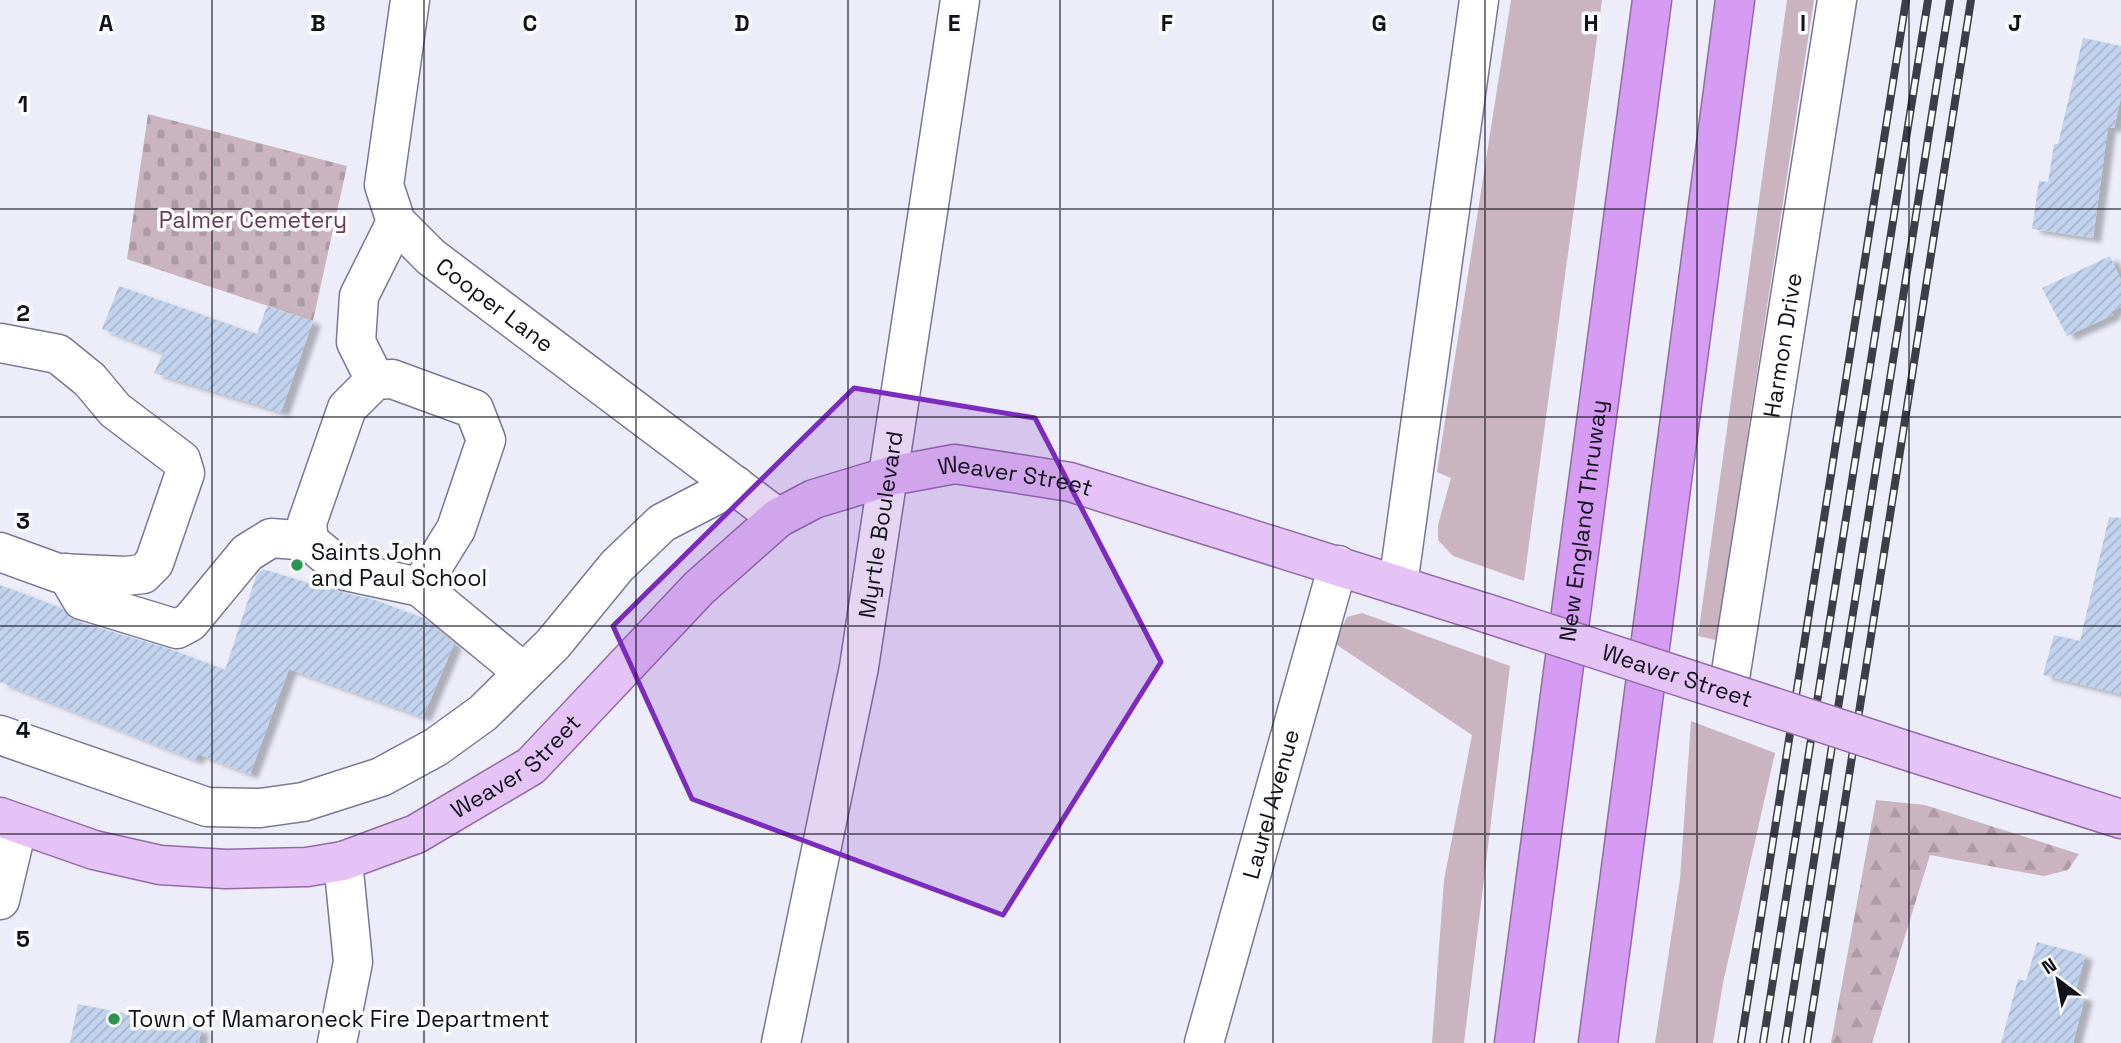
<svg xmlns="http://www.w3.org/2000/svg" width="2121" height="1043" viewBox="0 0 2121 1043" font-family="'Space Grotesk',sans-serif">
	<defs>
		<pattern id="forest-firs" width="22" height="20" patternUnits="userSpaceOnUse" patternTransform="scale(1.75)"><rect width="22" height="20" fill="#c9b4c0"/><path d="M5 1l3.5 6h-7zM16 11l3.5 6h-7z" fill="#ac9aa4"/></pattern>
		<pattern id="cemetery-stones" width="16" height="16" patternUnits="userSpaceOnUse" patternTransform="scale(1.75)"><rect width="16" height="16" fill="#c9b4c0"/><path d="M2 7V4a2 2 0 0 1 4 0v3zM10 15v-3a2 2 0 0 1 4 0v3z" fill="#ac9aa4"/></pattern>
		<pattern id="building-hatch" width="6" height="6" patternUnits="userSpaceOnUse" patternTransform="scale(1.75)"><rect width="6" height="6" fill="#c2d3ee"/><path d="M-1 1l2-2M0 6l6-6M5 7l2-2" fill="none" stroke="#a6b4cc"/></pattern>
		<filter id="shadow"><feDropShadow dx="8" dy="4.5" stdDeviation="2" flood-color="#0004"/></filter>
	</defs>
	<rect width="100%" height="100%" fill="#ededfa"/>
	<path fill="#c9b4c0" d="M 1511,0 L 1602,0 L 1524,581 L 1453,556 L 1438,540 L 1438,525 L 1451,478 L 1437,472 Z
		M 1787,0 L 1814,0 L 1716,640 L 1698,636 Z
		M 1362,613 L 1510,666 L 1464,1043 L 1432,1043 L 1444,880 L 1472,735 L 1334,643 L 1347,617 Z
		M 1691,721 L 1775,753 L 1723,983 L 1713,1043 L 1655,1043 L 1680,879 Z"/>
	<path fill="url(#forest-firs)" d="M 1876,800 L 1925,805 L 2079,854 L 2068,870 L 2044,876 L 1930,855 L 1872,1043 L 1831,1043 Z"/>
	<path fill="url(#cemetery-stones)" d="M 148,114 L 347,166 L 313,321 L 127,259 Z"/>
	<path fill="url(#building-hatch)" filter="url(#shadow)" d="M 2083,38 L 2121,46 L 2121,97 L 2114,128 L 2108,127 L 2093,238 L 2032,229 L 2039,181 L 2048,182 L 2054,144 L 2058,144 Z
		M 2110,256 L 2121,280 L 2121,307 L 2111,312 L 2113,315 L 2067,336 L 2042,288 Z
		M 119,286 L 257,334 L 267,306 L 313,321 L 281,412 L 154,373 L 163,353 L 102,329 Z
		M 2109,517 L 2121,518 L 2121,694 L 2043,675 L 2054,635 L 2080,641 Z
		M 263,569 L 318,586 L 320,580 L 340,592 L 372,599 L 423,618 L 454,644 L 423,717 L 289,669 L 250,774 L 198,754 L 195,760 L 0,682 L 0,585 L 61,608 L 76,621 L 173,650 L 225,670 L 256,576 Z
		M 2037,942 L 2085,955 L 2075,994 L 2085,997 L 2073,1043 L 2001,1043 L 2018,979 L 2026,981 Z
		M 78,1004 L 201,1029 L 199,1043 L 70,1043 Z"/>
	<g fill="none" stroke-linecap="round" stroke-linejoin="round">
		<g stroke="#797894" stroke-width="41">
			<g id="minor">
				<path id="s1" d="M 410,0 L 384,185 L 396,222 L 431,257 L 778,518"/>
				<path d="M 0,343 L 58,354 L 90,380 L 115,410 L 181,460 L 185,473 L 154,563 L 143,574 L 125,576 L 58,573 L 0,552"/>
				<path d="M 375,380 L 356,342 L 359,296 L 396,222"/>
				<path d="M 66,573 L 82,600 L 177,629 L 190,622 L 247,553 L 271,538 L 309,541"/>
				<path d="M 1398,585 L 1479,0"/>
				<path d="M 420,587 L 456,529 L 486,440 L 474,409 L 392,379 L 375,380 L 347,408 L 307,523 L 309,541 L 345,571 L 420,587 L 523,672"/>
				<path id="s2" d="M 1728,691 L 1837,0"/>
				<path d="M 0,735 L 207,807 L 260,808 L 303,802 L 381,777 L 436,747 L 483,713 L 553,644 L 617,566 L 662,523 L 735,485"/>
				<path d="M 0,900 L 18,824"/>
				<path d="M 337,1043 L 353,962 L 343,861"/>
				<path id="s3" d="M 781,1043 L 859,667 L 960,0"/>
				<path id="s4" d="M 1204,1043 L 1338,565"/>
			</g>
		</g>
		<g stroke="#916ba7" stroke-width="41">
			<g id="major">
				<path d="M 1914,753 L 2121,819"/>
				<path id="s5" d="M 0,817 L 94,850 L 160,865 L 226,869 L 307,867 L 343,861 L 416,834 L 531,766 L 699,588 L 778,518 L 814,499 L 890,476 L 955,464 L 1070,482 L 1489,614"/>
			</g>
		</g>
		<g stroke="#916ba7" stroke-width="41">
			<g id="highway">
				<path id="s6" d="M 1514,1043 L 1652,0"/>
				<path d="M 1598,1043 L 1735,0"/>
			</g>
		</g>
		<use href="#minor" stroke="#fff" stroke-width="38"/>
		<use href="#major" stroke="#e6c3f7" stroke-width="38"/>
		<use href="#highway" stroke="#d69bf2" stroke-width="38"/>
		<g stroke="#3e3e49" stroke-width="8">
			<path id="rail" d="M 1741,1043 L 1906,0
				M 1763,1043 L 1928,0
				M 1785,1043 L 1950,0
				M 1807,1043 L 1971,0"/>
		</g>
		<use href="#rail" stroke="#fbfbfb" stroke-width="5" stroke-dasharray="16" stroke-linecap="butt"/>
		<g stroke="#916ba7" stroke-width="41" stroke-linecap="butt">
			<g id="major-bridge">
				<path id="s7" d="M 1489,614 L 1914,753"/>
			</g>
		</g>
		<use href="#major-bridge" stroke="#e6c3f7" stroke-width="38"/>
	</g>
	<path fill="#7b2cbf" fill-opacity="0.2" stroke="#7b2cbf" stroke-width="5" stroke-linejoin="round" d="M 854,388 L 1035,418 L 1161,662 L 1003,915 L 692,799 L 613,626 Z"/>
	<path fill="none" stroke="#11111b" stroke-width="2" stroke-opacity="0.55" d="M 212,0 L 212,1043M 424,0 L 424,1043M 636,0 L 636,1043M 848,0 L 848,1043M 1060,0 L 1060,1043M 1273,0 L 1273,1043M 1485,0 L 1485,1043M 1697,0 L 1697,1043M 1909,0 L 1909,1043M 0,209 L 2121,209M 0,417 L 2121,417M 0,626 L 2121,626M 0,834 L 2121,834"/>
	<g fill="#28964f" stroke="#fbfbfb" stroke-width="2.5">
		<circle cx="297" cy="565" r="7"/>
		<circle cx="114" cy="1019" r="7"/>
	</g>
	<g text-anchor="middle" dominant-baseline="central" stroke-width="7" stroke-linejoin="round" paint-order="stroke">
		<g font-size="23" fill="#663b57" stroke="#fbfbfb">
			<text x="253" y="220">Palmer Cemetery</text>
		</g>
		<g font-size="23" fill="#11111b" stroke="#fbfbfb">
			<text stroke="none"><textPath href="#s1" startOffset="355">Cooper Lane</textPath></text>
			<text stroke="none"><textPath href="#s2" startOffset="350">Harmon Drive</textPath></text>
			<text stroke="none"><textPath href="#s5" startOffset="1160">Weaver Street</textPath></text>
			<text stroke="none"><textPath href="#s6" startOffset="527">New England Thruway</textPath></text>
			<text stroke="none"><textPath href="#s3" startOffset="528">Myrtle Boulevard</textPath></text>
			<text stroke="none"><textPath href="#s7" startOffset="198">Weaver Street</textPath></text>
			<text stroke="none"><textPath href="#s5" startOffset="550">Weaver Street</textPath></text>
			<text stroke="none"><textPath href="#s4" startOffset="248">Laurel Avenue</textPath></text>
		</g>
		<g font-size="23" fill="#11111b" stroke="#fbfbfb" text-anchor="start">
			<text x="311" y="552">Saints John<tspan x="311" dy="26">and Paul School</tspan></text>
			<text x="128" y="1019">Town of Mamaroneck Fire Department</text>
		</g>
	</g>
	<g font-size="23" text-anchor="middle" font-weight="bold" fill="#11111b" stroke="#fbfbfb" stroke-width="7" stroke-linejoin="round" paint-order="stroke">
		<text x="106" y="31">A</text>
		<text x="318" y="31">B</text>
		<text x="530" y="31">C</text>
		<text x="742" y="31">D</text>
		<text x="954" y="31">E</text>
		<text x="1167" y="31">F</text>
		<text x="1379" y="31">G</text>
		<text x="1591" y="31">H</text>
		<text x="1803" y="31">I</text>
		<text x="2015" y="31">J</text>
		<text x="23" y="112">1</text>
		<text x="23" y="321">2</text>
		<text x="23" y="529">3</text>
		<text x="23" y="738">4</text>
		<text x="23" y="947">5</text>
	</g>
	<g transform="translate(2058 980) rotate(328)" stroke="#fbfbfb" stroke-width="5" paint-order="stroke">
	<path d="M0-5L12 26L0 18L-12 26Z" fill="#11111b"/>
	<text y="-10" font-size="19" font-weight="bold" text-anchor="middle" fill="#11111b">N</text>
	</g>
</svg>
